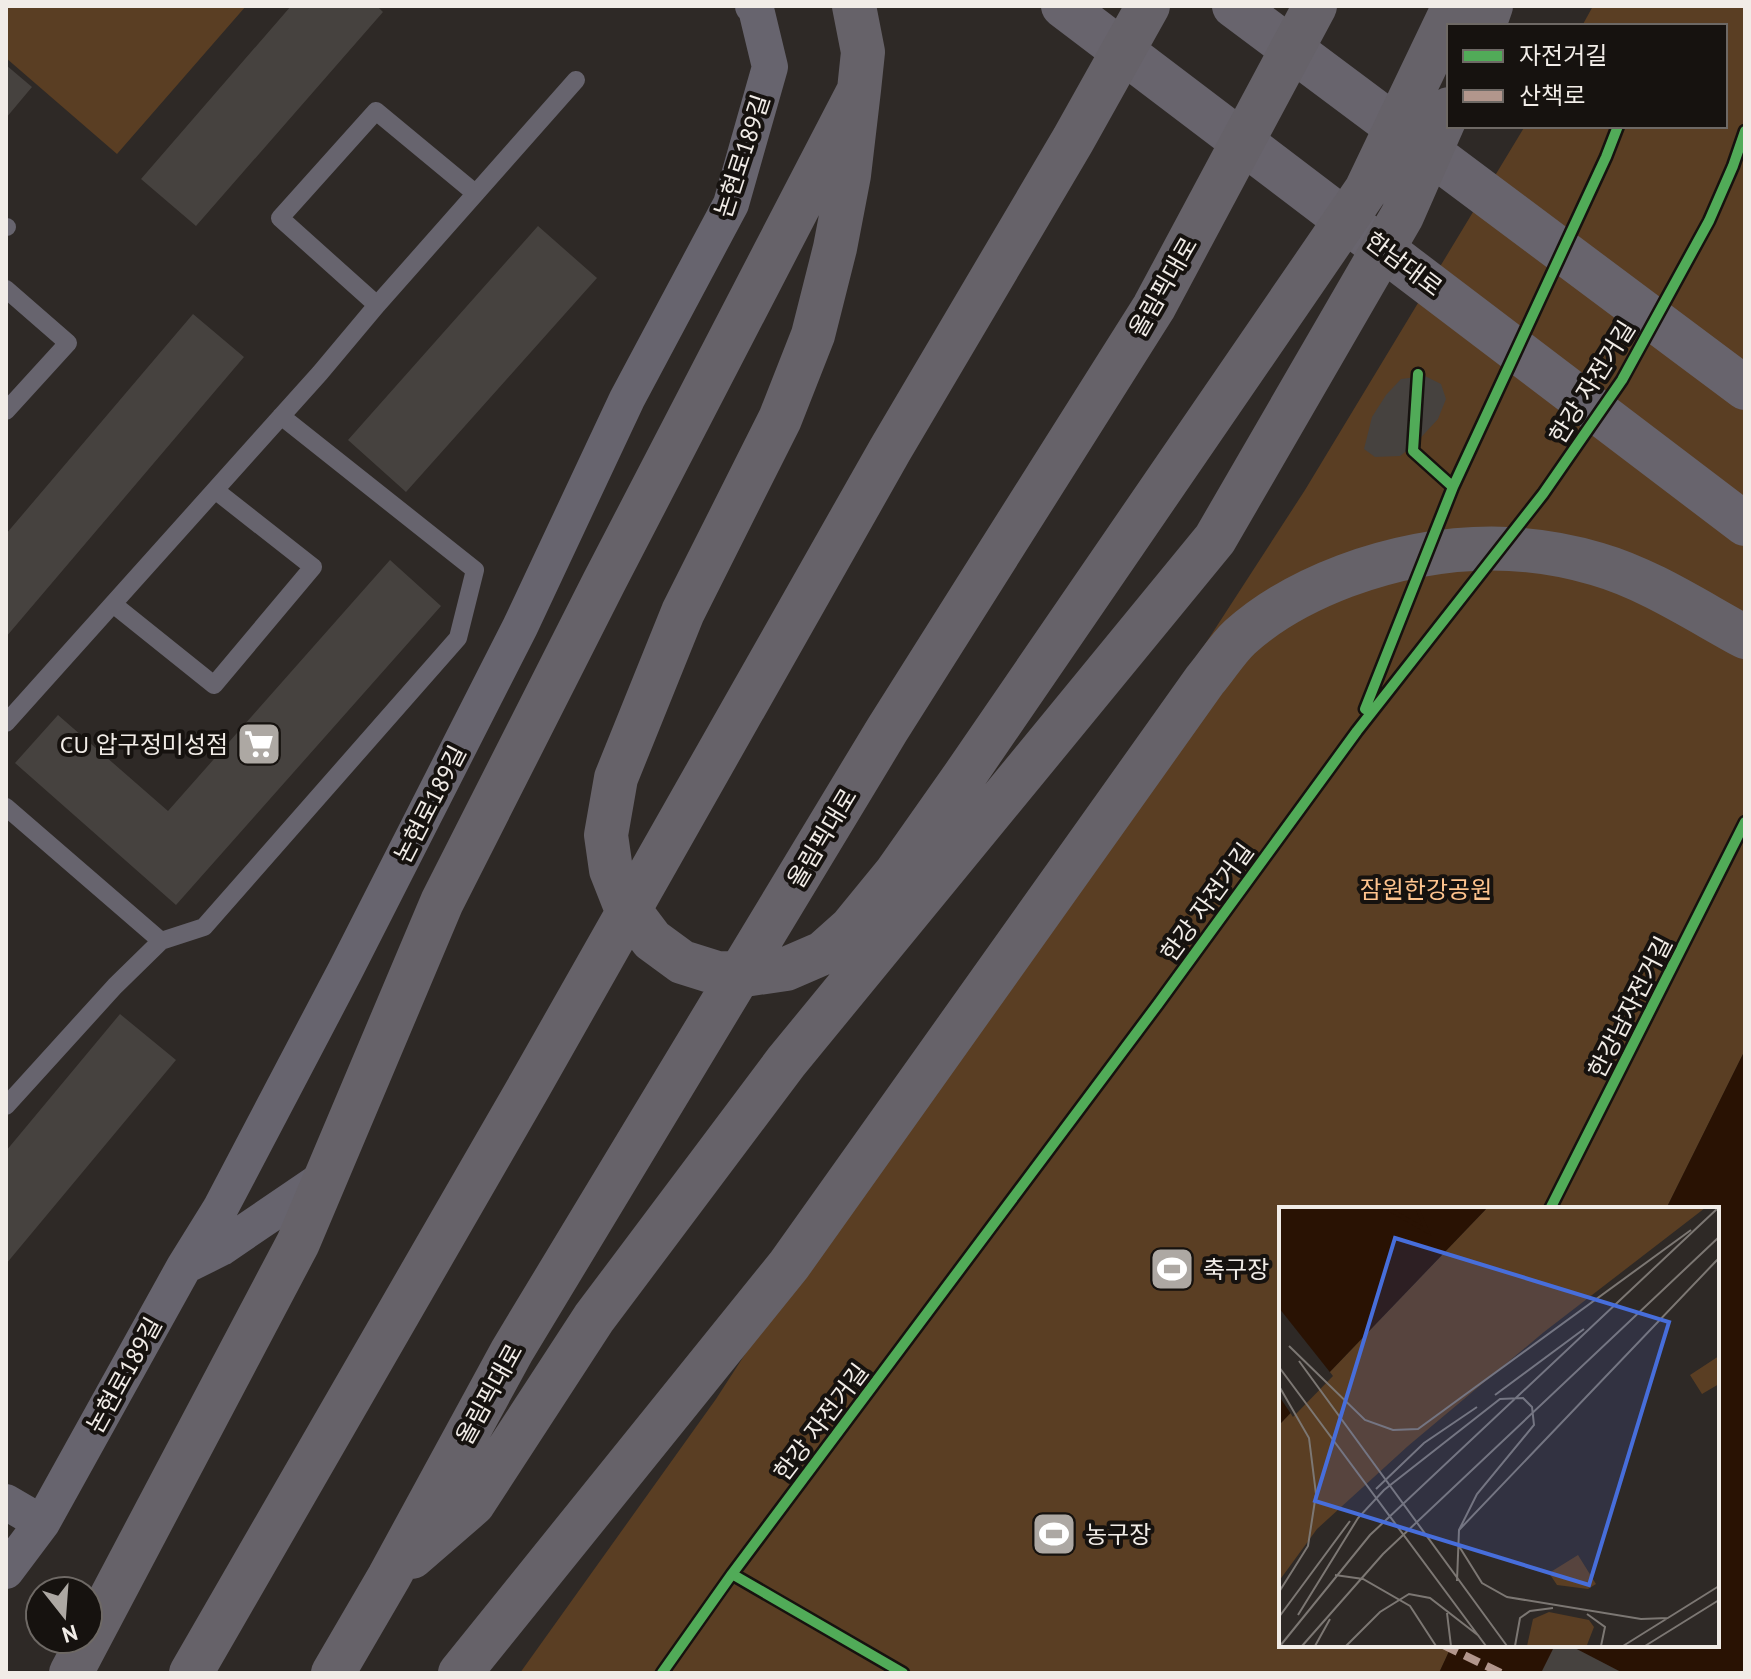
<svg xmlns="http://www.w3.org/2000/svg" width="1751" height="1679" viewBox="0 0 1751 1679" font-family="'PT Sans','Noto Sans KR',sans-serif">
	<rect width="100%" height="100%" fill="#2e2926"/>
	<path fill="#5a3e23" d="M 6,6 L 246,6 L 117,154 L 6,58 Z
		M 1593,6 L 1745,6 L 1745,1050 L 1666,1209 L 1281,1209 L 1281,1645 L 1452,1645 L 1439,1673 L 520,1673 L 716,1399 L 1305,490 L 1525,126 L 1725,126 L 1725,26 L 1582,26 Z"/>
	<path fill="#291203" d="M 1745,1050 L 1745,1673 L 1439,1673 L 1452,1645 L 1717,1645 L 1717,1209 L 1666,1209 Z"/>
	<path fill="#46423f" d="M 291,6 L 377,6 L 383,12 L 196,226 L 141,179 Z
		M 6,65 L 32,87 L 6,118 Z
		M 538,226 L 597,278 L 406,492 L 348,440 Z
		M 193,314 L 244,357 L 6,637 L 6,534 Z
		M 1425,376 L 1441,384 L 1446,399 L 1438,419 L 1414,445 L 1400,456 L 1375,457 L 1364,449 L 1372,417 L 1386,395 L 1401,379 Z
		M 390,560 L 441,606 L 176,905 L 15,763 L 58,715 L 168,811 Z
		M 120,1014 L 176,1060 L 6,1264 L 6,1151 Z
		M 1555,1645 L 1569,1645 L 1623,1673 L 1541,1673 Z"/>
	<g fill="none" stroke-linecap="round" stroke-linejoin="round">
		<path stroke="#67646e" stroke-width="18" d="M 6,227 L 7,227
			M 6,289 L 68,343 L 6,411
			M 377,305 L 280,218 L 376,111 L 475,193
			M 113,604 L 214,685 L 313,567 L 215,490
			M 6,723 L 320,373 L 377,305 L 576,80
			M 6,807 L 161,941
			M 6,1106 L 115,986 L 161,941 L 204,927 L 458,638 L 475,570 L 281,416"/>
		<path stroke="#67646e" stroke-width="36" d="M 187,1265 L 221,1248 L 327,1176
			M 6,1502 L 42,1523
			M 6,1571 L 42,1523 L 184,1267 L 220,1209 L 345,971 L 520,627 L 627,399 L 731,204 L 770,67 L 756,9 L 753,6"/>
		<path stroke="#68646d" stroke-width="44" d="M 1063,6 L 1745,524
			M 1234,6 L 1745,388"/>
		<path stroke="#666269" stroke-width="44" d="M 1484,26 L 1491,6
			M 859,90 L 849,175 L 835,248 L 813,335 L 780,419 L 683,612 L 616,778 L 606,835 L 611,870 L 624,903 L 652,940 L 682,962 L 717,973 L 751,974 L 786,969 L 823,953 L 851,928 L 896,873 L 967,772 L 1366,190 L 1454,6
			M 412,1557 L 473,1504 L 594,1318 L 786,1062 L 1215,539 L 1402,216 L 1449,109
			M 71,1673 L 298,1243 L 442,902 L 604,582 L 859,90 L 863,52 L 854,6
			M 191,1673 L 530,1085 L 890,450 L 1073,140 L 1148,6
			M 333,1673 L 389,1577 L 512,1351 L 887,730 L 1154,307 L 1315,6
			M 460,1673 L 789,1265 L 1205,680 C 1217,666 1227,649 1240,637 C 1270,610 1308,590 1345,576 C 1427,546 1513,539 1597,564 C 1649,579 1697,611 1745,637"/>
		<path stroke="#b2968c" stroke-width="8" stroke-dasharray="16 8" stroke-linecap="butt" d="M 1443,1645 L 1501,1673"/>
		<g stroke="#16120f" stroke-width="15">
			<path id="cycleway" d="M 1418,374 L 1413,451 L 1453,487
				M 1365,709 L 1453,487 L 1606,157 L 1618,126
				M 1550,1209 L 1745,822
				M 732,1574 L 903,1673
				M 662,1673 L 732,1574 L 1158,1004 L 1357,731 L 1543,494 L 1622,380 L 1709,221 L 1733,166 L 1745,131"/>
		</g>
		<use href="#cycleway" stroke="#51ab58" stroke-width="10"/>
	</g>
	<defs>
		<g id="supermarket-square" transform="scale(2.3)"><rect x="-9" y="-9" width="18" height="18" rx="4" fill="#ada8a3" stroke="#16120f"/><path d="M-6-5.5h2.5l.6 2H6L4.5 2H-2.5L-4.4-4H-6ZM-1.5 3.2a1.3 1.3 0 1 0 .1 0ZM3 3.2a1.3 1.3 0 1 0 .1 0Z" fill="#fff"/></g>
		<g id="stadium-square" transform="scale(2.3)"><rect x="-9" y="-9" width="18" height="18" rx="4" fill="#ada8a3" stroke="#16120f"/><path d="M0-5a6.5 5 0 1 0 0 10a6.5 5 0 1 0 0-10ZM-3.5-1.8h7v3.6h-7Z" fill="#fff"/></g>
	</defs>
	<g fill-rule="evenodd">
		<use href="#supermarket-square" x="259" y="744"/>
		<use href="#stadium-square" x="1172" y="1269"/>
		<use href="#stadium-square" x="1054" y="1534"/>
	</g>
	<g text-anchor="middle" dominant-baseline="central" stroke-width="8" stroke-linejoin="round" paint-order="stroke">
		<g font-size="24" fill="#f1ece7" stroke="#16120f">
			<text transform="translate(742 156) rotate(-72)">논현로189길</text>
			<text transform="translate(1404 264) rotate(37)">한남대로</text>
			<text transform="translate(1163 287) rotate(-60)">올림픽대로</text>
			<text transform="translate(1592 382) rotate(-58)">한강 자전거길</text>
			<text transform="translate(430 804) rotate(-63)">논현로189길</text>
			<text transform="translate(822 838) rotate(-59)">올림픽대로</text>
			<text transform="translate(1207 902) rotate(-54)">한강 자전거길</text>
			<text transform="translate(1630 1007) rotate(-63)">한강남자전거길</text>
			<text transform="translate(124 1375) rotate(-61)">논현로189길</text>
			<text transform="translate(489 1394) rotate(-61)">올림픽대로</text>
			<text transform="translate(821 1422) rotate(-53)">한강 자전거길</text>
		</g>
		<g font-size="24" fill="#f1ece7" stroke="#16120f" text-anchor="start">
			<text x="228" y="744" text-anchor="end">CU 압구정미성점</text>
			<text x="1203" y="1269">축구장</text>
			<text x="1085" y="1534">농구장</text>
		</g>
		<g font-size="24" fill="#ffc48e" stroke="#16120f">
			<text x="1426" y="889">잠원한강공원</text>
		</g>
	</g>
	<g transform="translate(1279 1207)">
		<rect width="440" height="440" fill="#2e2926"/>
		<path d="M 208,1 L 426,1 L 265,125 L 129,239 L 38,322 L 0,374 L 0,218 ZM 440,149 L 440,177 L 423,187 L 411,168 ZM 299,348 L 317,377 L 309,382 L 278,378 L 270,366 ZM 270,405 L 310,413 L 315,420 L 308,438 L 248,439 L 254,412 Z" fill="#5a3e23"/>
		<path d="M 0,1 L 208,1 L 0,218 Z" fill="#291203"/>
		<path d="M 0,101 L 54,169 L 14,210 L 0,189 Z" fill="#2e2926"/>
		<path fill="none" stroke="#291203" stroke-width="4" d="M 108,1 L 148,24 L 138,1"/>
		<path fill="none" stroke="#7c7773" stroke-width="2" d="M 10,139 L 86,213 L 114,223 L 139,222 L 412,23M 20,154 L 228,439M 0,160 L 207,439M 0,179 L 30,231 L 37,287 L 29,339 L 0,385M 216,188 L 305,122M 97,282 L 145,236 L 198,200M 178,336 L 203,376 L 228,390 L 362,412 L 389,411M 56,368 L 84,372 L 131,399 L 157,439M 178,374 L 180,323 L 440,51M 168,406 L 172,439M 308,407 L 326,420 L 322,439M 19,408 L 79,311 L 105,283 L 221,192 L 244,191 L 253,200 L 255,218 L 198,287 L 180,323M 0,410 L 71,314M 1,439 L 91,328 L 439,1M 23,439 L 104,347 L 440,30M 36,439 L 51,412M 67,439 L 101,405 L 130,387 L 151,391 L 200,429M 236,439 L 241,411 L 251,404 L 274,401M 344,439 L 440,379M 366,439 L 440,393"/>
		<path fill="#476edb" fill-opacity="0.15" stroke="#476edb" stroke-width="4" d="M 116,31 L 390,115 L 310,378 L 36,294 Z"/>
		<rect width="440" height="440" fill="none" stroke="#f1ece7" stroke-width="4"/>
	</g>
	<rect width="1751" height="1679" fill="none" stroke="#f1ece7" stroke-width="16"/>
	<rect x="1447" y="24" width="280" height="104" fill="#16120f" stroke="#6e6965" stroke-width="2"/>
	<rect x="1463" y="50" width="40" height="12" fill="#51ab58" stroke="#6e6965" stroke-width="2"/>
	<text x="1519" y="64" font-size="24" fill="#f1ece7">자전거길</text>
	<rect x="1463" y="90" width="40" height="12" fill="#b2968c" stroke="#6e6965" stroke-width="2"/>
	<text x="1519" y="104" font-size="24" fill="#f1ece7">산책로</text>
	<g transform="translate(64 1615) rotate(163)"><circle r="38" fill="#16120f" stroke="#6e6965" stroke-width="2"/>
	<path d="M0-6L14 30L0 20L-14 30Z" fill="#ada8a3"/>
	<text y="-12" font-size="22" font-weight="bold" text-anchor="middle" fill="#f1ece7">N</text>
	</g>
</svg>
